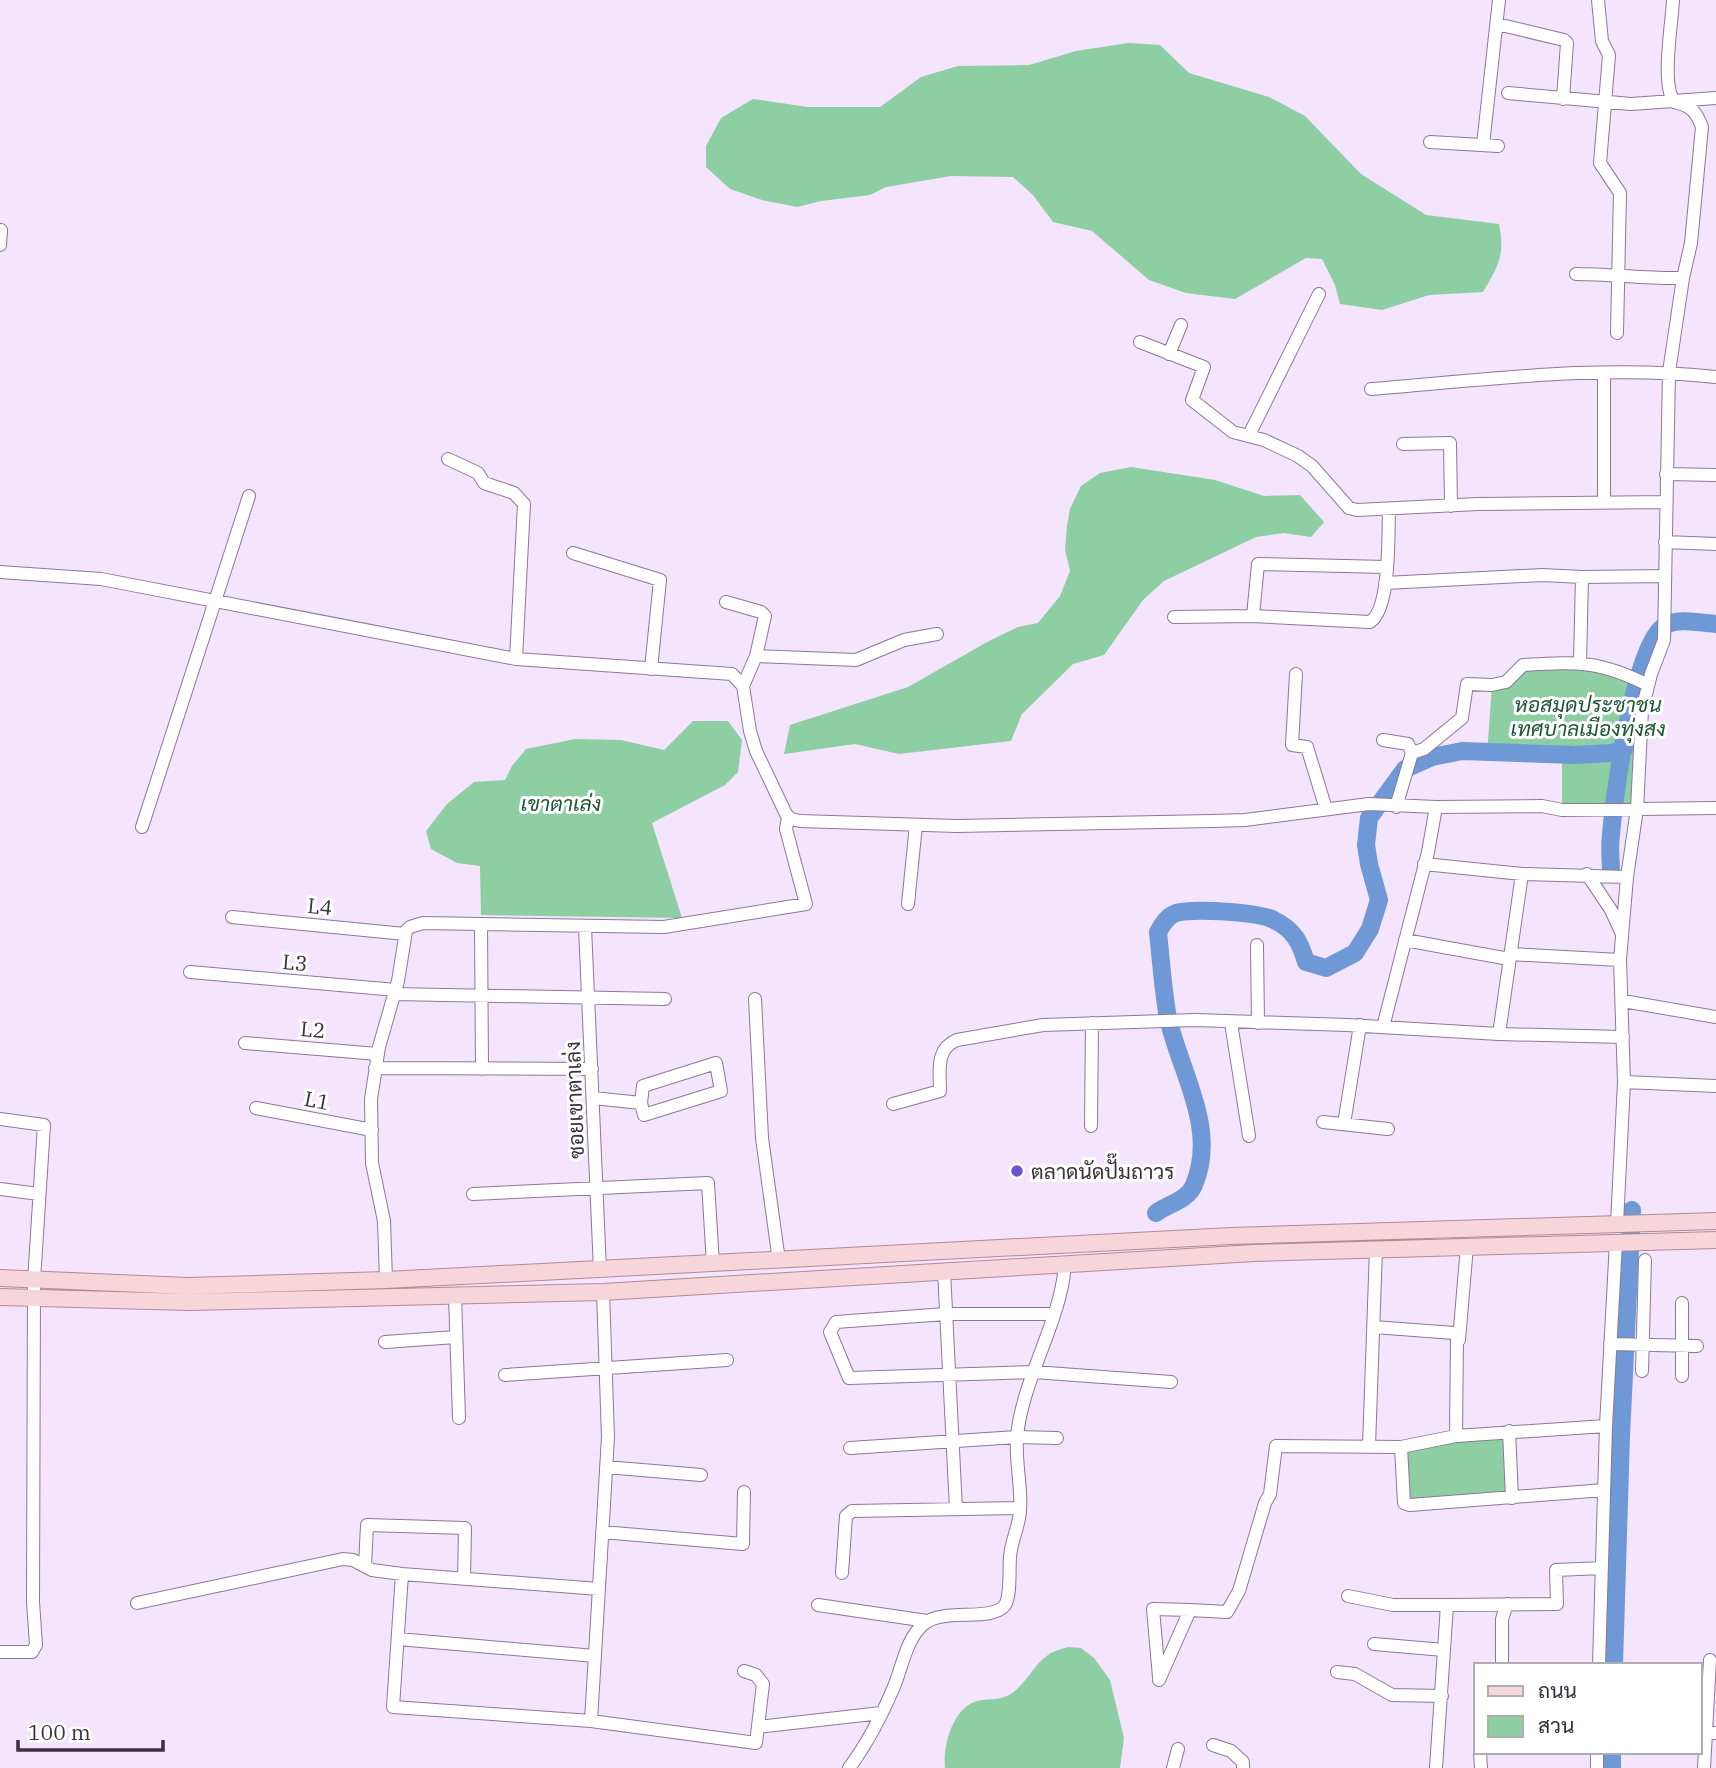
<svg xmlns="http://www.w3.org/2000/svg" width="1716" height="1768" viewBox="0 0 1716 1768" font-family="'IBM Plex Serif',Sarabun,serif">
	<rect width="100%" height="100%" fill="#f4e4fd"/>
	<path fill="#8dcea3" d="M 1129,43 L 1160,45 L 1189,73 L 1269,97 L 1305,116 L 1361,174 L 1426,215 L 1499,224 C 1505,255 1499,265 1483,292 L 1429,295 L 1382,310 L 1340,304 L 1335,285 L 1322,259 L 1306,258 L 1235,299 L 1186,293 L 1149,280 L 1092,231 L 1053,222 L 1033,195 L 1013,177 L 951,176 L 886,187 L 870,195 L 821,201 L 797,207 L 762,200 L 730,189 L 706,167 L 706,146 L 721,118 L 753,99 L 808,107 L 880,107 L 921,77 L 958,66 L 1029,65 L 1076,51 Z
		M 1131,467 L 1215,480 L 1264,496 L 1300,495 L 1324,522 L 1311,537 L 1284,533 L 1256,537 L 1164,581 L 1143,600 L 1104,655 L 1073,664 L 1022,714 L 1011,741 L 899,754 L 855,744 L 784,754 L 790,725 L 908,687 L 989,641 L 1018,627 L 1038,623 L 1060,596 L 1070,571 L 1065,550 L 1067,526 L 1070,509 L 1081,486 L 1100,473 Z
		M 1580,662 L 1648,685 L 1637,809 L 1562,810 L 1562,760 L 1487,755 L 1492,685 L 1523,665 Z
		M 693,721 L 728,721 L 742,740 L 738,772 L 725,785 L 652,823 L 682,918 L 481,915 L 480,866 L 457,863 L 431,849 L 426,831 L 447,804 L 474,782 L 505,780 L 512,766 L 526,749 L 575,739 L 621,740 L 664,750 Z
		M 1509,1431 L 1512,1498 L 1411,1505 L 1401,1447 Z
		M 1068,1647 L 1081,1648 L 1094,1658 L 1110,1680 L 1124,1738 L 1120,1768 L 945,1768 C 943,1746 952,1711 974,1702 C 987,1697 1000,1703 1015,1691 C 1027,1681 1035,1664 1048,1655 C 1053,1651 1062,1649 1068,1647 Z"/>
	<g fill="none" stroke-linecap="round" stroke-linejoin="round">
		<path stroke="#6f98d7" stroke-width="18" d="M 1611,873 C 1611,860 1609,847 1611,835 C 1614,796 1634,648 1663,627 C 1675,617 1701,623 1716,624
			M 1156,1213 C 1168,1204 1188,1200 1194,1185 C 1218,1128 1180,1072 1168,1018 C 1163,990 1161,961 1158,932 C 1162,925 1167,916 1176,913 C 1193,908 1259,912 1274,920 C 1294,930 1300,942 1306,962 L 1326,968 L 1355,953 L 1370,929 L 1379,900 L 1369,864 L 1366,845 L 1369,818 L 1405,769 L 1432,757 L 1462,751 L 1575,755 L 1612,753 L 1624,749
			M 1614,1665 L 1621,1436 L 1632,1210
			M 1612,1768 L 1612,1752"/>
		<g stroke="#8b7995" stroke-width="14">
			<path id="minor" d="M 1598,0 L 1602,41 L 1609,55 L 1600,163 L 1620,193 L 1617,333
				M 1497,24 L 1564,40 L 1567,43 L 1563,99
				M 1508,93 L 1631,104 L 1716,98
				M 1430,142 L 1498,146
				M 1483,145 L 1499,0
				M 0,245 L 1,230
				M 1576,274 C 1612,274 1647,279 1683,278
				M 1140,342 L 1204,367 L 1192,400 L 1233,432 L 1264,440 L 1298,456 L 1312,466 L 1349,508 L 1357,510 L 1478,504 L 1666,502
				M 1169,354 L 1181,325
				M 1604,373 L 1604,503
				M 1371,389 C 1485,380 1602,364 1716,377
				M 1249,435 L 1319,294
				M 1403,444 L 1450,443 L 1451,506
				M 448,459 L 478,473 L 484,483 L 514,493 L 524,504 L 516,659
				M 1666,474 L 1716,475
				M 1665,542 L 1716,544
				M 573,553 L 660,580 L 651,669
				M 0,572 L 101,579 L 516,659 L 732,674 L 743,686 L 750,731 L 756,751 L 786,814 L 791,819 L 800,821 L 957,826 L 1212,821 L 1245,820 L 1369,804 L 1436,807 L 1542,806 L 1562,810 L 1716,808
				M 1385,583 L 1542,575 L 1582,577 L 1665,576
				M 726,602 L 761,612 L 765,616 L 756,656
				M 1253,616 L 1258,564 L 1387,567
				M 1174,617 L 1253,616 L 1370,622 C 1391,609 1388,532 1389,509
				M 1580,662 L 1582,577
				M 1296,674 L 1292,745 L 1307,747 L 1326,809
				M 743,686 L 756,656 L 856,660 L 904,640 L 937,634
				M 1383,740 L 1408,744 L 1412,753
				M 1396,807 L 1412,753 L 1424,749 L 1462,718 L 1467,684 L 1492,685 L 1506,682 L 1523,665 C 1577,662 1599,660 1648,685
				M 142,827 L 249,496
				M 1424,864 L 1522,874 L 1627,877
				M 1587,874 L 1611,910 L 1622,934
				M 908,904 L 916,825
				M 232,917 L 405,934
				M 481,924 L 482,1069
				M 585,927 L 600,1270
				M 1405,940 L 1509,959
				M 1257,945 L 1258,1023
				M 1510,954 L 1620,960
				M 190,972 L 396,990
				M 394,994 L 665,999
				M 755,999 L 762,1138 L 779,1261
				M 1623,1001 L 1716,1017
				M 1231,1023 L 1249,1136
				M 1383,1027 L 1428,852 L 1436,807
				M 1499,1034 L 1522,874
				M 245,1043 L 378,1054
				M 375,1068 L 592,1069
				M 1624,1082 L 1716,1086
				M 593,1098 L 641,1103 L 644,1115 L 721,1091 L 716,1063 L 643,1086 L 641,1103
				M 893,1104 L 940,1091 C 940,1071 935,1049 957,1040 L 1043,1025 L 1195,1020 L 1347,1025 L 1499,1034 L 1623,1037
				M 256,1108 L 372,1130
				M 0,1119 L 44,1125 L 34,1281 L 33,1602 L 36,1645 L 32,1652 L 0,1652
				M 1323,1122 L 1388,1129
				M 1344,1124 L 1360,1025
				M 1091,1126 L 1092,1023
				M 0,1189 L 39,1194
				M 473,1194 L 708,1183 L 713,1264
				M 1617,1224 L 1624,1082 L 1620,960 L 1627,877 L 1637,809 L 1642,710 L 1651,674 L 1664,640 L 1669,372 L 1683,278 L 1691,243 L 1702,127 C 1696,111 1691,106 1674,102 C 1661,83 1672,24 1673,0
				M 944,1271 L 956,1509
				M 386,1280 L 384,1221 L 372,1163 L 371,1099 L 379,1047 L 398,981 L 406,931 L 410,927 L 423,923 L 664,927 L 806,904 L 786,829 L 788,817
				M 455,1295 L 459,1418
				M 1053,1314 L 946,1314 L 836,1322 L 830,1332 L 849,1378 L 1034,1372 L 1171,1382
				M 1374,1327 L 1454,1333 L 1457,1336 L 1456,1436
				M 1459,1340 L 1467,1246
				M 385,1342 L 456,1337
				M 1610,1344 L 1697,1346
				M 1642,1371 L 1645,1260
				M 505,1375 L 727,1360
				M 1682,1376 L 1682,1303
				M 1509,1431 L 1512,1498
				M 1369,1446 L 1376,1249
				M 1401,1447 L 1404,1503 L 1410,1505 L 1604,1490
				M 850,1448 L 1017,1437 L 1057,1438
				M 606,1467 L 701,1475
				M 602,1532 L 743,1544 L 744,1492
				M 365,1566 L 367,1525 L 465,1528 L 464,1579
				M 842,1573 L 846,1516 L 852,1511 L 1020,1508
				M 402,1574 L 393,1707 L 591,1721 L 756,1743 L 763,1684 L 756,1675 L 744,1671
				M 1348,1596 L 1393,1605 L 1447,1605
				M 137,1603 L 343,1559 L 353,1560 L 372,1570 L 402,1574 L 599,1589
				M 818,1605 L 927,1621
				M 398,1639 L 595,1656
				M 1374,1644 L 1444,1650
				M 1502,1665 L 1502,1619 L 1507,1604
				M 1599,1665 L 1606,1426 L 1616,1242
				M 1337,1672 L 1355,1674 L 1392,1695 L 1442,1696
				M 1159,1677 L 1153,1609 L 1190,1610
				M 1159,1680 L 1190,1610 L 1227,1612 L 1239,1591 L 1265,1503 L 1270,1494 L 1276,1446 L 1401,1447 L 1456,1436 L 1606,1426
				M 591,1721 L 608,1437 L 603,1292
				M 758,1727 L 881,1713
				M 1706,1732 L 1710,1660
				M 1213,1745 L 1231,1751 L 1243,1762 L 1243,1768
				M 1480,1752 L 1481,1768
				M 849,1768 C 867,1744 881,1717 893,1689 C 902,1669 906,1637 925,1623 C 944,1608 993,1622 1005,1605 C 1011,1596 1009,1569 1010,1557 C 1011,1541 1019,1527 1020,1511 C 1022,1486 1015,1462 1017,1437 C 1022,1379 1062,1320 1065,1263
				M 1173,1768 L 1178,1749
				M 1436,1768 L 1447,1605 L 1557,1604 L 1556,1570 L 1602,1568
				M 1597,1768 L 1597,1752
				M 1704,1768 L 1706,1732 L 1716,1733"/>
		</g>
		<g stroke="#b18a94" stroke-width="18">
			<path id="major" d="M 0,1278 L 188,1286 L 386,1280 L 1231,1236 L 1716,1221
				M 0,1297 L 189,1302 L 603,1292 L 1254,1253 L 1716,1240"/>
		</g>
		<use href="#minor" stroke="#fff" stroke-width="12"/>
		<use href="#major" stroke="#f7d6db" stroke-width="16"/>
	</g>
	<circle fill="#6c56cf" stroke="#fff" stroke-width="2.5" cx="1017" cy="1171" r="7"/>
	<g text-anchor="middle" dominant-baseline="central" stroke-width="6" stroke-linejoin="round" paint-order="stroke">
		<g font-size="21" font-style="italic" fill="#1e5535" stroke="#fff">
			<text x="1588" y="704">หอสมุดประชาชน<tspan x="1588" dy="24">เทศบาลเมืองทุ่งสง</tspan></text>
			<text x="561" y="803">เขาตาเล่ง</text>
		</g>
		<g font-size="21" fill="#39313d" stroke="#fff">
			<text transform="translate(320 906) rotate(6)">L4</text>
			<text transform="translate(295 962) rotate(5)">L3</text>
			<text transform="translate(313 1029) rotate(5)">L2</text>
			<text transform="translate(317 1100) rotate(11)">L1</text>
			<text transform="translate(574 1100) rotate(-92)">ซอยเขาตาเล่ง</text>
		</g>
		<g font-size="21" fill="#39313d" stroke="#fff" text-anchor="start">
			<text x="1031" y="1171">ตลาดนัดปั๊มถาวร</text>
		</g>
	</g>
	<rect x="1474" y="1663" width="228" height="91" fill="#ffffff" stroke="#b0adb1" stroke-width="2"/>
	<rect x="1488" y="1686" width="35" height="10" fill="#f7d6db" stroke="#b0adb1" stroke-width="2"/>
	<text x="1538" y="1698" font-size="21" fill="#39313d">ถนน</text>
	<rect x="1488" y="1716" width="35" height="21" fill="#8dcea3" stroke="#b0adb1" stroke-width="2"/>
	<text x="1538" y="1733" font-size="21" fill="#39313d">สวน</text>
	<path d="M18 1740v10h145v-10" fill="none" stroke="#39313d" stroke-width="3.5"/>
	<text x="28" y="1740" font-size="21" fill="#39313d" stroke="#ffffff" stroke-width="5" paint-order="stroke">100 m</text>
</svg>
